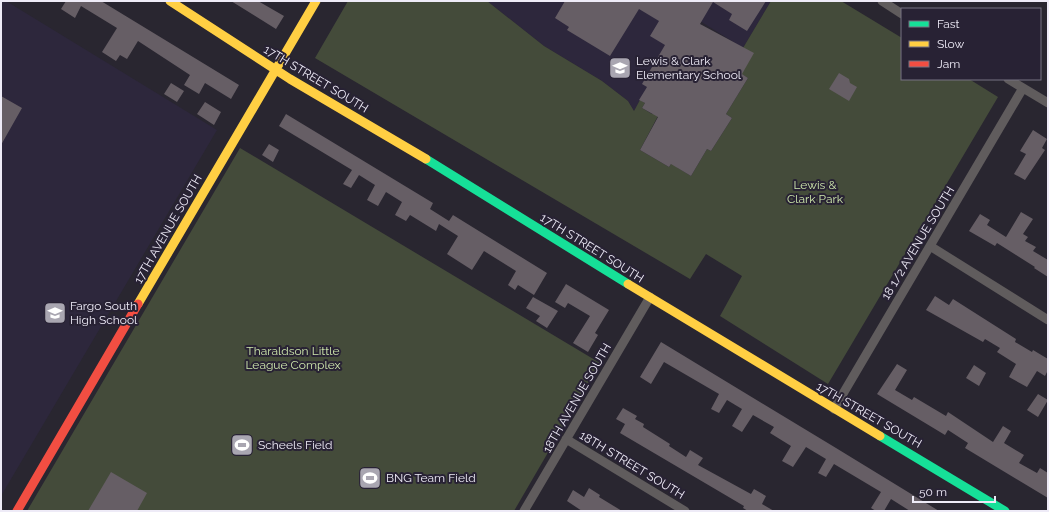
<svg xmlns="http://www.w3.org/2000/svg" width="1049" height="512" viewBox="0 0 1049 512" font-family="Raleway,sans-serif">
	<rect width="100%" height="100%" fill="#292630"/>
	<path fill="#2d273c" d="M 1,1 L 6,1 L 217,130 L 1,496 Z
		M 487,1 L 771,1 L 743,48 L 692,16 L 634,111 L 628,101 L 602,81 L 544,46 Z"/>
	<path fill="#444b3a" d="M 348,1 L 487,1 L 544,46 L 602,81 L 628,101 L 634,111 L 640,100 L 645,103 L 642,108 L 652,114 L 659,114 L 640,150 L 669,167 L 673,161 L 678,168 L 691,176 L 707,149 L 711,151 L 732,118 L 726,114 L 748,78 L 740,73 L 743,48 L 771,1 L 841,1 L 902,38 L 902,79 L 969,79 L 998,97 L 828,384 L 720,316 L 742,276 L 706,254 L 690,279 L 315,58 Z
		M 240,148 L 600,363 L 514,511 L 27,511 Z"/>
	<path fill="#665e65" d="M 66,1 L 101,1 L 239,85 L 231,99 L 205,83 L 199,94 L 184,85 L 190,75 L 138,41 L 127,59 L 120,55 L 116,61 L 102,52 L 117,28 L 81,6 L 75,18 L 61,9 Z
		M 231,1 L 258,1 L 284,16 L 276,29 Z
		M 565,1 L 766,1 L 747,31 L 729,20 L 732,14 L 713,2 L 700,24 L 754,53 L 742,74 L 748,78 L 726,114 L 732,118 L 711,151 L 707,149 L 691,176 L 671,164 L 669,167 L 640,150 L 658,117 L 642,108 L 645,103 L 639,100 L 647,87 L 642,84 L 665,45 L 650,36 L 659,21 L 639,9 L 610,56 L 567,30 L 569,27 L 555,18 Z
		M 839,73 L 849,79 L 850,83 L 857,87 L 849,101 L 829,89 Z
		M 171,83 L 184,91 L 177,102 L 164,94 Z
		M 1,96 L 22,108 L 1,145 Z
		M 205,102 L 221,112 L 214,125 L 197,114 Z
		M 286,114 L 433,203 L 430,209 L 449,221 L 453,215 L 547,273 L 534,295 L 518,285 L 515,290 L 508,285 L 516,271 L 484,251 L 472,270 L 447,254 L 458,236 L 439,224 L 436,231 L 410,215 L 406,221 L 395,215 L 402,202 L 386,192 L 378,206 L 367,200 L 375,185 L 359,175 L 351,188 L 343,184 L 352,170 L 279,126 Z
		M 1033,130 L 1047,139 L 1042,148 L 1045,150 L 1025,180 L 1014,174 L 1026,154 L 1020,151 Z
		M 269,144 L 279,150 L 273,162 L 262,155 Z
		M 1021,212 L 1033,219 L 1023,234 L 1028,237 L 1025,241 L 1036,247 L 1033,251 L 1048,260 L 1048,277 L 1034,268 L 1035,267 L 997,243 L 995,246 L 969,231 L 980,214 L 990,220 L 987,225 L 1006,237 Z
		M 566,284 L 609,310 L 595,333 L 598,335 L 588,352 L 573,343 L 590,316 L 568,303 L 565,308 L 555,302 Z
		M 935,296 L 949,305 L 953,299 L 1016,339 L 1015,342 L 1032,352 L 1033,350 L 1048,359 L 1048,370 L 1045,376 L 1037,371 L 1027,387 L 1009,377 L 1016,364 L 997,352 L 1000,348 L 985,339 L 983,342 L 926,310 Z
		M 533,297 L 558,311 L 547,328 L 536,321 L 540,316 L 526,308 Z
		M 661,342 L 836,448 L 939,511 L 910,511 L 891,499 L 884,511 L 876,511 L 871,508 L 881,492 L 834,464 L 826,477 L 818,473 L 826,459 L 806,447 L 793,467 L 782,461 L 791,446 L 770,433 L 774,427 L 753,415 L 742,432 L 732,426 L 742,409 L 727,400 L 719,413 L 711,409 L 719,394 L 664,362 L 651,384 L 640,377 Z
		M 897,364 L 907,370 L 895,390 L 912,400 L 914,397 L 946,416 L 948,412 L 993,442 L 1003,426 L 1011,431 L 1004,443 L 1024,455 L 1019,463 L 1037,473 L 1040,468 L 1048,473 L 1048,498 L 965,448 L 968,443 L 948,430 L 945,435 L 877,394 Z
		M 974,365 L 986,373 L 979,386 L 966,378 Z
		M 1038,394 L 1048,400 L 1038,417 L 1027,410 Z
		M 623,408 L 637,416 L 635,419 L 644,424 L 643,427 L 670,444 L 669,446 L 686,457 L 690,450 L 703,458 L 698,465 L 751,494 L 754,489 L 766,496 L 762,504 L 774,511 L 748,511 L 743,508 L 744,506 L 620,433 L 625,424 L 616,419 Z
		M 111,472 L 147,493 L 137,511 L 88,511 Z
		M 589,488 L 600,495 L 599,497 L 622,511 L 582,511 L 567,501 L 573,490 L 584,497 Z"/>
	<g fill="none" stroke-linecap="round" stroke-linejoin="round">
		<path stroke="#605c5d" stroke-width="9" d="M 882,1 L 902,14
			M 1008,79 L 1048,103
			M 930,246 L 1048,320
			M 834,409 L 1023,88
			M 566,439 L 685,511
			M 524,511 L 650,297"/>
		<path stroke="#16e098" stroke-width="9" d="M 426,159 L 628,284
			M 880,436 L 1005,511"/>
		<path stroke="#ffcf43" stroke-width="9" d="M 170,1 L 290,79 L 426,159
			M 628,284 L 880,436
			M 138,304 L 316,1"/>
		<path stroke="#f24e42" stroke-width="9" d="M 17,511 L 138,304"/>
	</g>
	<defs>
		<g id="school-square" transform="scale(1.15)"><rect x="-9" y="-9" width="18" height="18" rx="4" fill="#a9a6b1" stroke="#282234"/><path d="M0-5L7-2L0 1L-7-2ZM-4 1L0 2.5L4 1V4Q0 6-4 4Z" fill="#fff"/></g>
		<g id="stadium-square" transform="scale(1.15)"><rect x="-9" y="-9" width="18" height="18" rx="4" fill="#a9a6b1" stroke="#282234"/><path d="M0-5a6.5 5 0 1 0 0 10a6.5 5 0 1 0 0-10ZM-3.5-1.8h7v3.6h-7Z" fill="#fff"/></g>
	</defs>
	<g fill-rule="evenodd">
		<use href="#school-square" x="620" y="68"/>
		<use href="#school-square" x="55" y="313"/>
		<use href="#stadium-square" x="242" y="445"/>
		<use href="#stadium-square" x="370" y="478"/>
	</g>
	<g text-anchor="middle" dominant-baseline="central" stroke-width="4" stroke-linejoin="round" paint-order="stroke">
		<g font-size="12" fill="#eeebf7" stroke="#282234" text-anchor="start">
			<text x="636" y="61">Lewis &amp; Clark<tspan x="636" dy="14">Elementary School</tspan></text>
			<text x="70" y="306">Fargo South<tspan x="70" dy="14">High School</tspan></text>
			<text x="258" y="445">Scheels Field</text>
			<text x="386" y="478">BNG Team Field</text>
		</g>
		<g font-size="12" fill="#eeebf7" stroke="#282234">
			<text transform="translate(316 79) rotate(31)">17TH STREET SOUTH</text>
			<text transform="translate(168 229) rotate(-60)">17TH AVENUE SOUTH</text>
			<text transform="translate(918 243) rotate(-59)">18 1/2 AVENUE SOUTH</text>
			<text transform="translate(592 248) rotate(32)">17TH STREET SOUTH</text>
			<text transform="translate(577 398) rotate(-60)">18TH AVENUE SOUTH</text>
			<text transform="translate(869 415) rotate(30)">17TH STREET SOUTH</text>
			<text transform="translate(632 465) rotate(31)">18TH STREET SOUTH</text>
		</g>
		<g font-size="12" fill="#cee7ac" stroke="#282234">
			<text x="815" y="185">Lewis &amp;<tspan x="815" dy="14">Clark Park</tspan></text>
			<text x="293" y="351">Tharaldson Little<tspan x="293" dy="14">League Complex</tspan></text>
		</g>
	</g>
	<rect width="1049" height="512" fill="none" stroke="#eeebf7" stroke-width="4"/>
	<rect x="901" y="8" width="140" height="72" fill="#282234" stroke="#777282"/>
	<rect x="909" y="21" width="20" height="6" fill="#16e098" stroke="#777282"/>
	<text x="937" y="28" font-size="12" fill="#eeebf7">Fast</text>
	<rect x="909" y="41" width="20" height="6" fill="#ffcf43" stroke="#777282"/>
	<text x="937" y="48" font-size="12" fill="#eeebf7">Slow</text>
	<rect x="909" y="61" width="20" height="6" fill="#f24e42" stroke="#777282"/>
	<text x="937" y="68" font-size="12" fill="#eeebf7">Jam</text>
	<path d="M913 496v6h82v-6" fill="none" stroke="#eeebf7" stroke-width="2"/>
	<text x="919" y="496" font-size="12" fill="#eeebf7" stroke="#282234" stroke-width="3" paint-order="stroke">50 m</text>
</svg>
